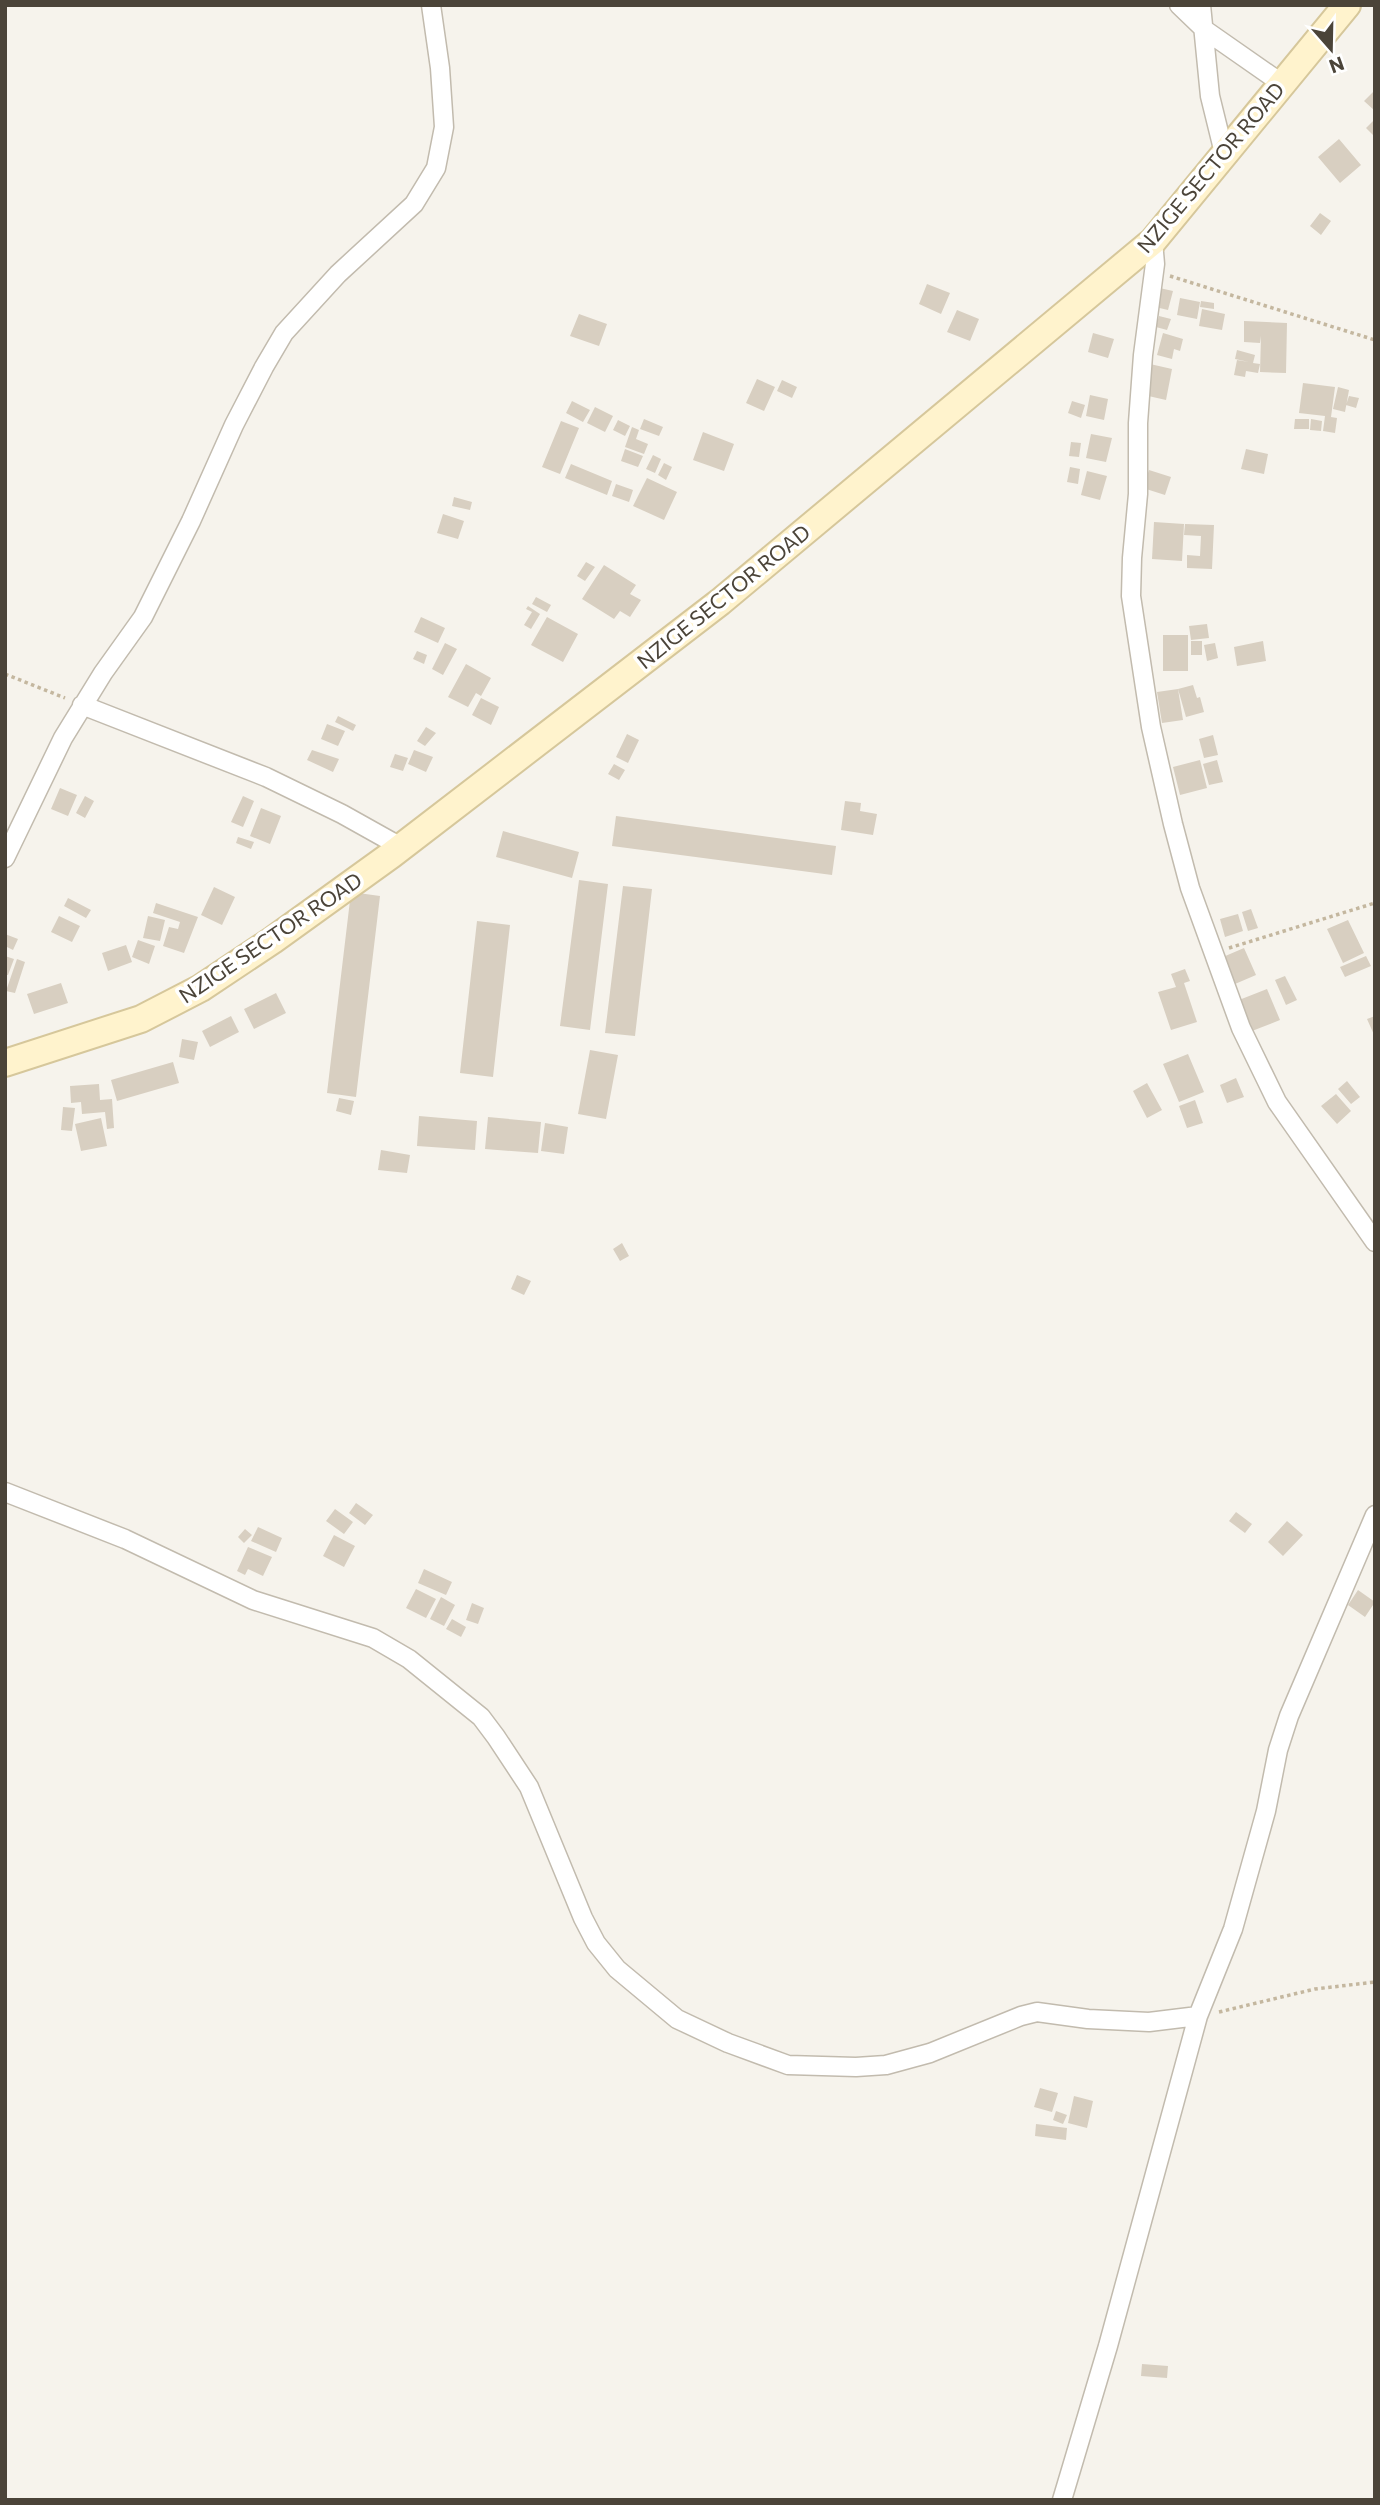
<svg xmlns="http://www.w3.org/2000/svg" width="1380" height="2505" viewBox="0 0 1380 2505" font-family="Commissioner,sans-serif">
	<rect width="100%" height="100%" fill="#f6f3ec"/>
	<path fill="#d8cfc1" d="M 1375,90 L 1375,111 L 1364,101 Z
		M 1375,119 L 1375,137 L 1366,128 Z
		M 1339,139 L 1361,165 L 1340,183 L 1318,157 Z
		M 1320,213 L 1331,221 L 1321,235 L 1310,226 Z
		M 927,284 L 950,293 L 941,314 L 919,304 Z
		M 1155,287 L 1173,291 L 1168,310 L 1151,306 Z
		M 1180,298 L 1200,302 L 1197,319 L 1177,315 Z
		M 1201,301 L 1214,303 L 1214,309 L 1200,307 Z
		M 1202,309 L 1225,314 L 1222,330 L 1199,326 Z
		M 957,310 L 979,319 L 970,341 L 947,332 Z
		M 579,314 L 607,324 L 599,346 L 570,336 Z
		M 1159,316 L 1171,319 L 1167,330 L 1156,327 Z
		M 1244,321 L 1287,323 L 1286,373 L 1260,372 L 1261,336 L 1260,343 L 1244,342 Z
		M 1093,333 L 1114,339 L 1108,358 L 1088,352 Z
		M 1163,333 L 1183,339 L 1180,351 L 1174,349 L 1172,359 L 1157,355 Z
		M 1237,350 L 1255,355 L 1253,363 L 1260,364 L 1258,373 L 1246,371 L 1245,377 L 1234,375 L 1237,360 L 1249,362 L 1235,359 Z
		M 1150,364 L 1172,369 L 1166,400 L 1144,395 Z
		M 757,379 L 775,387 L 764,411 L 746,403 Z
		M 782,380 L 797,387 L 792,398 L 777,391 Z
		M 1303,383 L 1335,387 L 1331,417 L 1337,418 L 1335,433 L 1323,431 L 1325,416 L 1299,413 Z
		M 1338,387 L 1349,390 L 1345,412 L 1333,409 Z
		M 1090,395 L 1108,399 L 1104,420 L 1086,416 Z
		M 1349,396 L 1359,398 L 1356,408 L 1346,405 Z
		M 572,401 L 590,410 L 583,422 L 566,413 Z
		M 1072,401 L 1085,405 L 1081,418 L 1068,413 Z
		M 595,407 L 613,416 L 605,432 L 587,423 Z
		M 644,419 L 663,427 L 659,436 L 640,429 Z
		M 1295,419 L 1309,419 L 1309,429 L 1294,429 Z
		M 1311,419 L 1322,421 L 1321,431 L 1310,430 Z
		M 618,420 L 630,426 L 625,436 L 613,430 Z
		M 561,421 L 579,428 L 560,474 L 542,467 Z
		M 632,427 L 639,430 L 636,439 L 648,444 L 644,454 L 625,447 Z
		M 703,432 L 734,444 L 724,471 L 693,460 Z
		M 1091,434 L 1112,438 L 1106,462 L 1086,458 Z
		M 1071,442 L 1081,443 L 1079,457 L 1069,456 Z
		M 625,449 L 643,456 L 638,467 L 621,461 Z
		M 1246,449 L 1268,454 L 1264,474 L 1241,469 Z
		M 653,455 L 661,459 L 655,473 L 646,469 Z
		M 664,463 L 672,467 L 666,480 L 658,475 Z
		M 571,464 L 612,481 L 607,495 L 565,478 Z
		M 1070,467 L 1080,469 L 1078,484 L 1067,482 Z
		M 1149,470 L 1171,477 L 1165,495 L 1143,488 Z
		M 1087,471 L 1107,476 L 1100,500 L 1081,495 Z
		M 647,478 L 677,492 L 664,520 L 633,506 Z
		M 616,484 L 633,490 L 629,502 L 612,496 Z
		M 454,497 L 472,502 L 470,510 L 452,506 Z
		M 443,514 L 464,521 L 458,539 L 437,533 Z
		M 1154,522 L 1184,524 L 1182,561 L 1152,559 Z
		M 1185,524 L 1214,525 L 1212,569 L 1187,568 L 1187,555 L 1200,556 L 1201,536 L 1184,535 Z
		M 586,562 L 595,567 L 585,581 L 577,576 Z
		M 604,565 L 636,585 L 630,594 L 641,600 L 630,617 L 620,611 L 614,619 L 582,599 Z
		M 536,597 L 551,605 L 547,612 L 532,604 Z
		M 528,606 L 540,614 L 531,629 L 524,625 L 532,612 L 526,609 Z
		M 421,617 L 445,628 L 438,643 L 414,632 Z
		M 547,617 L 578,634 L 563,662 L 531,645 Z
		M 1207,624 L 1209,638 L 1191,640 L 1189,626 Z
		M 1163,635 L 1188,635 L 1188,671 L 1163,671 Z
		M 1191,641 L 1202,641 L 1202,655 L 1191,655 Z
		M 1263,641 L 1266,661 L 1237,666 L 1234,647 Z
		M 445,643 L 457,649 L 443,675 L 432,669 Z
		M 1215,643 L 1218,658 L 1207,661 L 1204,645 Z
		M 417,651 L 427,655 L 424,664 L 413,659 Z
		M 466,664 L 491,678 L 481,696 L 476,693 L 468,707 L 448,697 Z
		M 1193,685 L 1197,698 L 1200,697 L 1204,712 L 1186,717 L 1178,689 Z
		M 1178,689 L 1183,720 L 1162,723 L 1157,692 Z
		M 481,698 L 499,707 L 491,725 L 472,715 Z
		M 338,716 L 356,725 L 353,731 L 335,722 Z
		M 327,724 L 345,731 L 338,746 L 321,739 Z
		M 426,727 L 436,733 L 425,746 L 417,741 Z
		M 627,734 L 639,740 L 628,763 L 616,757 Z
		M 1213,735 L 1218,755 L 1204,758 L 1199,739 Z
		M 312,750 L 339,759 L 333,772 L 307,760 Z
		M 414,750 L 433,757 L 426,772 L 408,764 Z
		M 395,754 L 408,758 L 403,771 L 390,767 Z
		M 1200,760 L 1207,788 L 1180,795 L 1173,767 Z
		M 1217,760 L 1223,782 L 1209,785 L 1203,764 Z
		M 614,764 L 625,770 L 619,780 L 608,774 Z
		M 60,788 L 77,795 L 68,816 L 51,809 Z
		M 85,796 L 94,801 L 85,818 L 76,813 Z
		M 243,796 L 254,801 L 243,827 L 231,822 Z
		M 845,801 L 861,803 L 860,811 L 877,814 L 873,835 L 841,830 Z
		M 261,808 L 281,816 L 270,844 L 250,836 Z
		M 616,816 L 836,846 L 832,875 L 612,846 Z
		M 503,831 L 579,852 L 572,878 L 496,857 Z
		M 238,837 L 254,842 L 251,849 L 236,843 Z
		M 579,880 L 608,884 L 590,1030 L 560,1026 Z
		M 623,886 L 652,889 L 635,1036 L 605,1033 Z
		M 214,887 L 235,897 L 222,925 L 201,915 Z
		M 351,892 L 380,896 L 356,1097 L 327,1093 Z
		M 68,898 L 91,910 L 86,918 L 64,906 Z
		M 156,903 L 198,917 L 184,953 L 163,946 L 169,927 L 178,929 L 180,922 L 153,913 Z
		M 1251,909 L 1258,928 L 1248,931 L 1242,912 Z
		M 1238,914 L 1243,931 L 1225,937 L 1220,919 Z
		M 59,916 L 80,926 L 72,942 L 51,932 Z
		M 148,916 L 165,920 L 160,941 L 143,938 Z
		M 1348,920 L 1364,953 L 1343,963 L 1327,929 Z
		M 477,921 L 510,925 L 493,1077 L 460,1073 Z
		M 5,934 L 18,939 L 13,950 L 5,946 Z
		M 138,940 L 155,946 L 149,964 L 132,957 Z
		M 126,945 L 132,962 L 108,971 L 102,953 Z
		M 1244,948 L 1256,975 L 1235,984 L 1223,957 Z
		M 5,956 L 14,959 L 8,975 L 5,975 Z
		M 1366,956 L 1371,966 L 1345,977 L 1340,967 Z
		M 17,959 L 25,962 L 15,993 L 6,991 Z
		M 1185,969 L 1190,981 L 1184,983 L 1197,1022 L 1171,1030 L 1158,992 L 1176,987 L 1171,974 Z
		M 1285,976 L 1297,1000 L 1286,1005 L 1275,980 Z
		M 61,983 L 68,1003 L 34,1014 L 27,994 Z
		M 1267,989 L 1280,1020 L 1252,1031 L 1239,1000 Z
		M 276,993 L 286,1013 L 254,1029 L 244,1009 Z
		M 231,1016 L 239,1032 L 210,1047 L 202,1031 Z
		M 1375,1016 L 1375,1037 L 1367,1019 Z
		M 182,1039 L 198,1042 L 194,1060 L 179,1057 Z
		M 590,1050 L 618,1055 L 606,1119 L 578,1114 Z
		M 1188,1054 L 1204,1092 L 1179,1102 L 1163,1064 Z
		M 173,1062 L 179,1083 L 117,1101 L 111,1080 Z
		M 1236,1078 L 1244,1097 L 1227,1103 L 1220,1085 Z
		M 1347,1081 L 1360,1097 L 1351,1104 L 1338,1089 Z
		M 1147,1083 L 1162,1110 L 1147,1118 L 1133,1091 Z
		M 99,1084 L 100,1100 L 112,1099 L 114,1128 L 107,1129 L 105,1112 L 82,1114 L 81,1102 L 71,1103 L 70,1086 Z
		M 1336,1094 L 1351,1111 L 1337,1124 L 1321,1106 Z
		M 339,1098 L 354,1101 L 351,1115 L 336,1111 Z
		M 1195,1100 L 1203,1123 L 1187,1128 L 1179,1106 Z
		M 63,1107 L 75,1108 L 72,1131 L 61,1130 Z
		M 419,1116 L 477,1121 L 475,1150 L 417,1146 Z
		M 488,1117 L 541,1122 L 538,1153 L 485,1149 Z
		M 101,1118 L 107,1146 L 81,1151 L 75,1124 Z
		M 545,1123 L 568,1127 L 564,1154 L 541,1151 Z
		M 381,1150 L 410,1155 L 407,1173 L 378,1170 Z
		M 622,1243 L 629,1256 L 620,1261 L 613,1249 Z
		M 517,1275 L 531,1281 L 524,1295 L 511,1289 Z
		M 356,1503 L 373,1515 L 365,1525 L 349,1513 Z
		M 335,1509 L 353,1522 L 344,1534 L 326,1521 Z
		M 1236,1512 L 1252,1524 L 1245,1533 L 1229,1521 Z
		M 1287,1521 L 1303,1535 L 1283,1556 L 1268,1542 Z
		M 258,1527 L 282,1538 L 276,1552 L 251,1541 Z
		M 245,1529 L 252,1535 L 244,1543 L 238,1537 Z
		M 334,1535 L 355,1546 L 344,1567 L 323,1556 Z
		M 248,1547 L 272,1557 L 263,1576 L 248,1569 L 245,1575 L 237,1571 Z
		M 424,1569 L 452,1582 L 446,1595 L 418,1583 Z
		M 416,1589 L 436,1599 L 426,1618 L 406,1608 Z
		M 1358,1590 L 1375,1602 L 1365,1617 L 1348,1605 Z
		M 441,1597 L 455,1605 L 444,1626 L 430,1619 Z
		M 472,1603 L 484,1608 L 478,1624 L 466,1620 Z
		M 452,1619 L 466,1627 L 461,1637 L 446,1629 Z
		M 1040,2088 L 1058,2093 L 1052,2112 L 1034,2107 Z
		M 1074,2096 L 1093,2101 L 1087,2128 L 1068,2123 Z
		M 1056,2111 L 1067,2115 L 1063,2124 L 1053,2120 Z
		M 1036,2124 L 1067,2128 L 1066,2140 L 1035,2136 Z
		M 1142,2364 L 1168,2366 L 1167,2378 L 1141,2376 Z"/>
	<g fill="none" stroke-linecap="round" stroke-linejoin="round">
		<g stroke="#c2bbae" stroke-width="21">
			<path id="street" d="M 1179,5 L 1205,30 L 1281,83
				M 1201,5 L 1210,96 L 1224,153
				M 1153,241 L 1155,264 L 1143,355 L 1138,423 L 1138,494 L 1132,558 L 1131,596 L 1151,727 L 1173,824 L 1190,888 L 1241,1028 L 1277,1102 L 1375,1242
				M 82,705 L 266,777 L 342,814 L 401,847
				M 5,858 L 63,738 L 103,673 L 143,617 L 191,521 L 234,425 L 264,367 L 284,333 L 338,274 L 414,204 L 436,168 L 444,127 L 440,68 L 431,5
				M 5,1492 L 125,1539 L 253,1600 L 373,1638 L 409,1659 L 481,1717 L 496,1737 L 529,1787 L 583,1918 L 596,1943 L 617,1969 L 677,2019 L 728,2043 L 788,2065 L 856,2067 L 886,2065 L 930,2053 L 1021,2016 L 1037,2012 L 1088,2019 L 1149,2022 L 1198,2016
				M 1062,2500 L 1108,2346 L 1198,2016 L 1233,1929 L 1266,1811 L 1278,1750 L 1289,1716 L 1375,1515"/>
		</g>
		<g stroke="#d6c79b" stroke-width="30">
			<path id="secondary" d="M 5,1063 L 141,1019 L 201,988 L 273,940 L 391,855 L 720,602 L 1153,241 L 1347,5"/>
		</g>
		<path stroke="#c4b79f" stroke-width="3.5" stroke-dasharray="3.5 3.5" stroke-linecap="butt" d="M 1170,276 L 1375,340
			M 5,674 L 65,698
			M 1229,948 L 1375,903
			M 1219,2012 L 1315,1989 L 1375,1982"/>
		<use href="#street" stroke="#fff" stroke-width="18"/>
		<use href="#secondary" stroke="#fff3cd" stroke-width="26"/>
	</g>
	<g text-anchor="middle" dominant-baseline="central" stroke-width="7" stroke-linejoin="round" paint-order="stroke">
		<g font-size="21" fill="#4b4439" stroke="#fff">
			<text transform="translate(1210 167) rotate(-50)">NZIGE SECTOR ROAD</text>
			<text transform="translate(723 596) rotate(-39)">NZIGE SECTOR ROAD</text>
			<text transform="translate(270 937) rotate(-34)">NZIGE SECTOR ROAD</text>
		</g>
	</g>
	<rect width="1380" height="2505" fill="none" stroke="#4b4439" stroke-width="14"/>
	<g transform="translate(1331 49) rotate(160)" stroke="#ffffff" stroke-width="5" paint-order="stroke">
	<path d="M0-5L12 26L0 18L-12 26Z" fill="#4b4439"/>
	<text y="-10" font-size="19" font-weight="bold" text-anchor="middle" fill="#4b4439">N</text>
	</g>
</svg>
